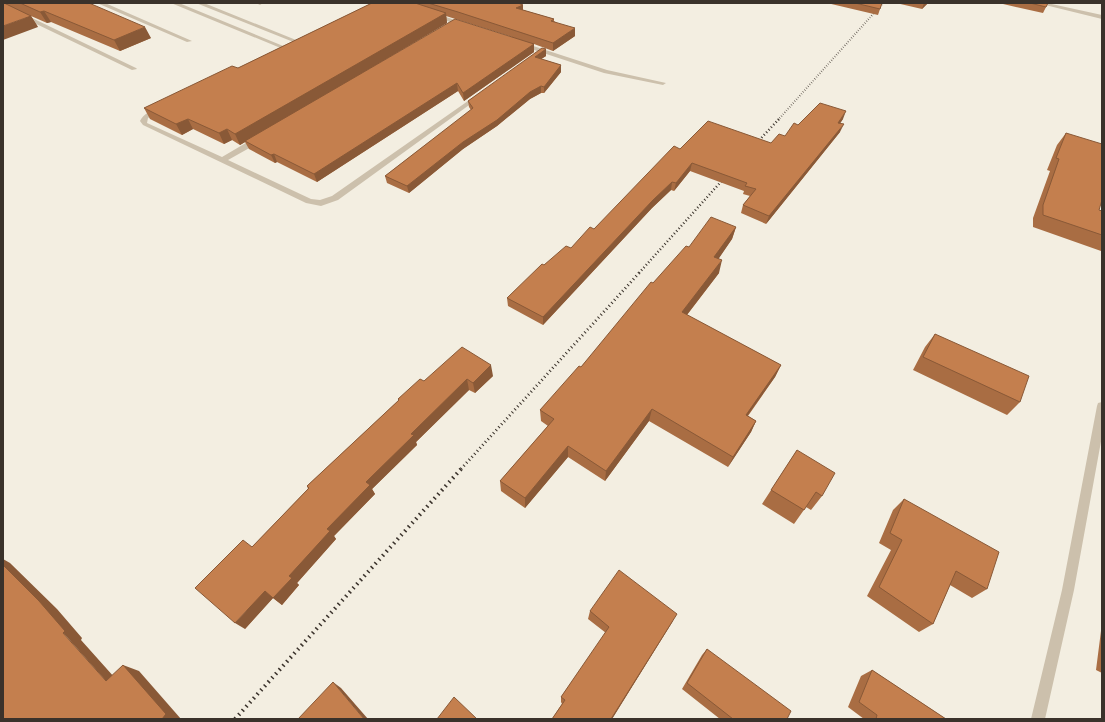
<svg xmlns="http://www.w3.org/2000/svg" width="1105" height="722" viewBox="0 0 1105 722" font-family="Signika,sans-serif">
	<rect width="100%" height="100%" fill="#f3eee1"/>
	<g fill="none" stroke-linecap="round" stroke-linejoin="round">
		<path fill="#ccc0ac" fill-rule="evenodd" d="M 97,3 L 105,3 L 192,41 L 187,42 Z
			M 171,3 L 179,3 L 288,48 L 283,49 Z
			M 196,3 L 204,3 L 301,42 L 296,43 Z
			M 256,3 L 263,3 L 260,5 Z
			M 1037,3 L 1047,3 L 1102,15 L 1102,19 Z
			M 3,4 L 136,68 L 137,69 L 132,70 L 3,8 Z
			M 434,13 L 467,24 L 468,25 L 465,27 L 432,16 L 431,15 Z
			M 521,42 L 607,70 L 666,83 L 663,85 L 604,73 L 519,45 L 518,44 Z
			M 478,94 L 483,95 L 338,200 L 321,206 L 306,203 L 143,125 L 140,121 C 143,114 153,108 161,109 L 161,111 L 148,118 L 147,123 L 222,157 L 256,137 L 262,137 L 262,141 L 228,160 L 311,199 L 320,200 L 332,196 Z
			M 1102,402 L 1102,436 L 1074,590 L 1045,719 L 1031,719 L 1062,590 L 1097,406 L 1098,403 Z"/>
		<path stroke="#3a322b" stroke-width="2" stroke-dasharray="0.5 2" stroke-linecap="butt" d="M 778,120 L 883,3"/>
		<path stroke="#3a322b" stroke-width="2.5" stroke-dasharray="1 2.5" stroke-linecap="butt" d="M 752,148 L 779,119
			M 639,273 L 727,175"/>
		<path stroke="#3a322b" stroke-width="3" stroke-dasharray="1 3" stroke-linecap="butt" d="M 461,469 L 640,272"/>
		<path stroke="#3a322b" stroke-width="4" stroke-dasharray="1.5 4" stroke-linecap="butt" d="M 235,719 L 462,468"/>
	</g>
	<path fill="#a96d43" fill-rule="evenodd" d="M 3,3 L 89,3 L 151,38 L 120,51 L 51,22 L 47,23 L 31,16 L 38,27 Z
		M 372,3 L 518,3 L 523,5 L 523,10 L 554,19 L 554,21 L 575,36 L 553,51 L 534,44 L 534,52 L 464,101 L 458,91 L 317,182 L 277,162 L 275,163 L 249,149 L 245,142 L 240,145 L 232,140 L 224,144 L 193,129 L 182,135 L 150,119 L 144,108 L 238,68 ZM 446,16 L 512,37 L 363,73 L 447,23 Z
		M 827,3 L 882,3 L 878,15 Z
		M 896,3 L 928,3 L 922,9 Z
		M 1004,3 L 1048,3 L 1043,13 L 1003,4 Z
		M 546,49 L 546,56 L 541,59 L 561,65 L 561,72 L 544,93 L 541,93 L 530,99 L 497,126 L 463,149 L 409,193 L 387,183 L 385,176 L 471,110 L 469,107 L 468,101 Z
		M 843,119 L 840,123 L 840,132 L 766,224 L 741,213 L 743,205 L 750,196 L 743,194 L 744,191 L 690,171 L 674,191 L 671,190 L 652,208 L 543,325 L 508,306 L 507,298 L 544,265 L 571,248 L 594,229 L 680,149 L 771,143 L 785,136 L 798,125 Z
		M 1066,133 L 1099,210 L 1102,211 L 1102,250 L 1101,251 L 1033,227 L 1033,218 L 1050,171 L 1047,170 L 1057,145 Z
		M 736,227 L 732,239 L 718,259 L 719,273 L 687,315 L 781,365 L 775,377 L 748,416 L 756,421 L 751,432 L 728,467 L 649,421 L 605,481 L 568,457 L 525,508 L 501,491 L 500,481 L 548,426 L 541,421 L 540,410 L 581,367 L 653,283 L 689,247 Z
		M 935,334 L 1020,402 L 1007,415 L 913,370 L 925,347 Z
		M 493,376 L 475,393 L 469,390 L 416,442 L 417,445 L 372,489 L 375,494 L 334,536 L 336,539 L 297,583 L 299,585 L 282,605 L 273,598 L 245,629 L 252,547 L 308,489 L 307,486 L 398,401 L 398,399 L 424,381 Z
		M 797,450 L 822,496 L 811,510 L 806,507 L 794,524 L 762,504 Z
		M 904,499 L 987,589 L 972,598 L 950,585 L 933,624 L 919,632 L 867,596 L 891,550 L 879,543 L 893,510 Z
		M 590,611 L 673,621 L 612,719 L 552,719 L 562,704 L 561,702 L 561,697 L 606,633 L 588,619 Z
		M 1102,623 L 1102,673 L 1096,670 Z
		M 707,649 L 787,719 L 720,719 L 682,689 L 702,655 Z
		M 872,670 L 946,719 L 864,719 L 848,707 L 861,676 Z"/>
	<path fill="#895937" d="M 924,3 L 928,3 L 922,9 Z
		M 523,5 L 523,12 L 516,8 Z
		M 44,11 L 51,22 L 47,23 L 40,12 Z
		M 446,13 L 447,23 L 240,145 L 235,134 Z
		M 31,16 L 38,27 L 3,40 L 3,26 Z
		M 145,27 L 151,38 L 120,51 L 114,40 Z
		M 575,28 L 575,36 L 553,51 L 553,43 Z
		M 534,44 L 534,52 L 464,101 L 463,93 Z
		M 546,49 L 546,56 L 535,63 L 535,57 Z
		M 561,65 L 561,72 L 544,93 L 544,87 Z
		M 457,83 L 458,91 L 317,182 L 314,174 Z
		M 541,86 L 541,93 L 530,99 L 497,126 L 463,149 L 409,193 L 407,186 L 463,142 L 530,92 Z
		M 846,111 L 843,119 L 835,131 L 838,123 Z
		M 188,119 L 193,129 L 182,135 L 176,124 Z
		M 844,124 L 840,132 L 766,224 L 769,216 Z
		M 227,129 L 232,140 L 224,144 L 219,133 Z
		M 274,154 L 277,162 L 275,163 L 271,155 Z
		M 692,163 L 690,171 L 674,191 L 676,183 Z
		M 672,182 L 671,190 L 652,208 L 543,325 L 543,317 L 653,200 Z
		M 736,227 L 732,239 L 711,270 L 714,257 Z
		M 722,260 L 719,273 L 679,325 L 682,312 Z
		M 491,365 L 493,376 L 475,393 L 473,383 Z
		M 781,365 L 775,377 L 740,426 L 746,415 Z
		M 467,379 L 469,390 L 416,442 L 417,445 L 372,489 L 375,494 L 334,536 L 336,539 L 297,583 L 299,585 L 282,605 L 273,598 L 289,576 L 327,529 L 366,482 L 411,434 Z
		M 652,409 L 649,421 L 605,481 L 606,471 Z
		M 756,421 L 751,432 L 728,467 L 733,457 Z
		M 568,446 L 568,457 L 525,508 L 525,498 Z
		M 3,559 L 10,563 L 57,609 L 82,638 L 81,640 L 123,687 L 106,681 L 3,565 Z
		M 265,591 L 273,598 L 245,629 L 235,623 Z
		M 677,614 L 612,719 L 611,719 Z
		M 123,665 L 139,671 L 181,719 L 162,719 Z
		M 333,682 L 341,688 L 368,719 L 364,719 Z"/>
	<path fill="#c47f4e" stroke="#895937" d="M 3,3 L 4,3 L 31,16 L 3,26 Z
		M 20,3 L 89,3 L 145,27 L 114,40 L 44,11 L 40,12 Z
		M 372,3 L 415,3 L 446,13 L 235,134 L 227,129 L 219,133 L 188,119 L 176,124 L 144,108 L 232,66 L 238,68 Z
		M 428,3 L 518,3 L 523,5 L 516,8 L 554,19 L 551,21 L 575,28 L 553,43 L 458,12 Z
		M 855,3 L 882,3 L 880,9 Z
		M 1030,3 L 1048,3 L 1046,7 Z
		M 455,19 L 534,44 L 463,93 L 457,83 L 314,174 L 274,154 L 271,155 L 245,141 Z
		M 542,48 L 546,49 L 535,57 L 561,65 L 544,87 L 541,86 L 530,92 L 497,120 L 463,142 L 407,186 L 385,176 L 473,108 L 468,101 Z
		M 820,103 L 846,111 L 838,123 L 844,124 L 769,216 L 743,205 L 756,189 L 745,186 L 747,183 L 692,163 L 676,183 L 672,182 L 653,200 L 543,317 L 507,298 L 542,264 L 544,265 L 566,246 L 571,248 L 590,227 L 594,229 L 674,146 L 680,149 L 708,121 L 771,143 L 779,134 L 785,136 L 794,123 L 798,125 Z
		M 1066,133 L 1102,144 L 1102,200 L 1099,210 L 1102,211 L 1102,235 L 1043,215 L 1043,205 L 1059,159 L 1056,158 Z
		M 711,217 L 736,227 L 714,257 L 722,260 L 682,312 L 781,365 L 746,415 L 756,421 L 733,457 L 652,409 L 606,471 L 568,446 L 525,498 L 500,481 L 554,419 L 540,410 L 579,366 L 581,367 L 651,282 L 653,283 L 686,246 L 689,247 Z
		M 935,334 L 1029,376 L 1020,402 L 923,357 Z
		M 462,347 L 491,365 L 473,383 L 467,379 L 411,434 L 414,435 L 366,482 L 370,485 L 327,529 L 330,531 L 289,576 L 292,578 L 273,598 L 265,591 L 235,623 L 195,588 L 243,540 L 252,547 L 309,488 L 307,486 L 399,400 L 398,399 L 420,379 L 424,381 Z
		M 797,450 L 835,473 L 822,496 L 816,492 L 804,510 L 771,490 Z
		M 904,499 L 999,552 L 987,589 L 956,571 L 933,624 L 879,587 L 902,540 L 890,533 Z
		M 3,565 L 39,601 L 65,631 L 63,633 L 106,681 L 123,665 L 166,714 L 162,719 L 3,719 Z
		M 619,570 L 677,614 L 611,719 L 552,719 L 565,700 L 561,697 L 609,627 L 590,611 Z
		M 707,649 L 791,711 L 787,719 L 733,719 L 687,683 Z
		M 872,670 L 946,719 L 876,719 L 877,715 L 859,702 Z
		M 333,682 L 364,719 L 298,719 Z
		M 454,697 L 477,719 L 437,719 Z"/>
	<rect width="1105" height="722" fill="none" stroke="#3a322b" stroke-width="8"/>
</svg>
